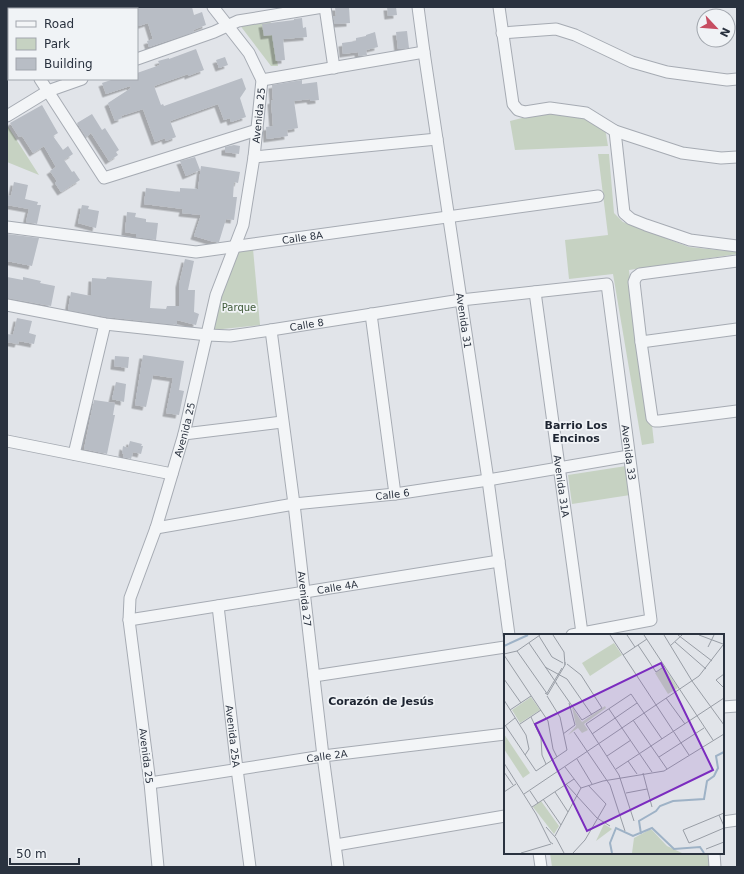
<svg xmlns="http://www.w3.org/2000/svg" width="744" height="874" viewBox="0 0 744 874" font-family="'DejaVu Sans',sans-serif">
	<defs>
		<filter id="shadow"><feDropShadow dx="-3.5" dy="3.5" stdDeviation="0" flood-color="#0004"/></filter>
	</defs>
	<rect width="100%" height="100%" fill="#e1e4e9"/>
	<path fill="#c6d2c2" d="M 270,18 L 278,66 L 271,66 L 239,24 Z
		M 555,113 L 583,116 L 605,128 L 608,146 L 515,150 L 510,121 L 530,116 Z
		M 7,125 L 39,175 L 7,162 Z
		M 598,154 L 609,154 L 614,213 L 623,222 L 689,247 L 737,252 L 737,254 L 629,270 L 637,350 L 652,425 L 654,443 L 642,445 L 613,274 L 569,279 L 565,240 L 608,235 Z
		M 253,249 L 260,325 L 213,330 L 220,294 L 236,250 Z
		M 626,466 L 630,495 L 572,504 L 568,475 Z
		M 550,853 L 708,853 L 709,867 L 552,867 Z"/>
	<path fill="#b8bdc5" filter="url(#shadow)" d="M 137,7 L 192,7 L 194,15 L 202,12 L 206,25 L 193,30 L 194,32 L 149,47 L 147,41 L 153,39 L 148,23 L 139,26 L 137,20 Z
		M 335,7 L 349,7 L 350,23 L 335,24 L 333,16 L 336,16 Z
		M 387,7 L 396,7 L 397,15 L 388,16 Z
		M 302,18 L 303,28 L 306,27 L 307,37 L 283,39 L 285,60 L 276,61 L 272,35 L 264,36 L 262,24 L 294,20 L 294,19 Z
		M 407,31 L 409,48 L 398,49 L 396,32 Z
		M 375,32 L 378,47 L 366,50 L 367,55 L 359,56 L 358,52 L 343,54 L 342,43 L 356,41 L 356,38 L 366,36 L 366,35 Z
		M 196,49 L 204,70 L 188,76 L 188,74 L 154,86 L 161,105 L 163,104 L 164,106 L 242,78 L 246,89 L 240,98 L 246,117 L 231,122 L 230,118 L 224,120 L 218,104 L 170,121 L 176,137 L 166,141 L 165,138 L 155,142 L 143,109 L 121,116 L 122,118 L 115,121 L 108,103 L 131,88 L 130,86 L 106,94 L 102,83 L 114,79 L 137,79 L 137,73 L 160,65 L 158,61 L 169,58 L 169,59 Z
		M 225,57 L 228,65 L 219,68 L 216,60 Z
		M 302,80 L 302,84 L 317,82 L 319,100 L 311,101 L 310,99 L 294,101 L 298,128 L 287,130 L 288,136 L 267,139 L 266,127 L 273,126 L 271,101 L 273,100 L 272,85 Z
		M 42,105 L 58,133 L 53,136 L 63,150 L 68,146 L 73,154 L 64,160 L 72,172 L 74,171 L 80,180 L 61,192 L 55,183 L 57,181 L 50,171 L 56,167 L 44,146 L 33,153 L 22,136 L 19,137 L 10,123 Z
		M 92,114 L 102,130 L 105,128 L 119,150 L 116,152 L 118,155 L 109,161 L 91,133 L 86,137 L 77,123 Z
		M 234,145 L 240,146 L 239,154 L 225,152 L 225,147 Z
		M 195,157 L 200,170 L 186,176 L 180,161 Z
		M 201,166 L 240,172 L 238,183 L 234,182 L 233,197 L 237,197 L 234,220 L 226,219 L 219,242 L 214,242 L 194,236 L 201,215 L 182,213 L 183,209 L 144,204 L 146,188 L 180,192 L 180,188 L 198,189 Z
		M 14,182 L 28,185 L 25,199 L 38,202 L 37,205 L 41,205 L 37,224 L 26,222 L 29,209 L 7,205 L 7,195 L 11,196 Z
		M 82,205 L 89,206 L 88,209 L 99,211 L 96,228 L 78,223 Z
		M 127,212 L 136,213 L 135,217 L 146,219 L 146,222 L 158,223 L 156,240 L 136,237 L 136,234 L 125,232 Z
		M 7,234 L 39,238 L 32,266 L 7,261 Z
		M 185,259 L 194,261 L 188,290 L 195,290 L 194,312 L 199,314 L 196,325 L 177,320 L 177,325 L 106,317 L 68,310 L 71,292 L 91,296 L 92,278 L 106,279 L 107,277 L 152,281 L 150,308 L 166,309 L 167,306 L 179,306 L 179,284 Z
		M 7,277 L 23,280 L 23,277 L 41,281 L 40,283 L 55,286 L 51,306 L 7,298 Z
		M 17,318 L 32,321 L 29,333 L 36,335 L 34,344 L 19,341 L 18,344 L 7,342 L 7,334 L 13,335 Z
		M 143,355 L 184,361 L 179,390 L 184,391 L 179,415 L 166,413 L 173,378 L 153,375 L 146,407 L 135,405 Z
		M 115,356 L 129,357 L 128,368 L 114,366 Z
		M 116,382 L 126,384 L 124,402 L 112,399 Z
		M 94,400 L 115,403 L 113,415 L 115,415 L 107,454 L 84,449 Z
		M 130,441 L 142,444 L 141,446 L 143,446 L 141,454 L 133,452 L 131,459 L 123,457 L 124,454 L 122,453 L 123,446 L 128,448 Z"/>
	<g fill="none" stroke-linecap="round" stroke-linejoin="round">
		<g stroke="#a6abb3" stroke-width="13">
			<g id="minor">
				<path d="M 325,7 L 334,68"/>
				<path id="s1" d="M 418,7 L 424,52 L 488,480 L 509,635"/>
				<path d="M 499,7 L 513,104 L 518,110 L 525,112 L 550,108 L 586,113 L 615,131 L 682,153 L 721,158 L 737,157"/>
				<path d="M 7,33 L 9,36"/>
				<path d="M 502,33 L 556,29 L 575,35 L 632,62 L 667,72 L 727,80 L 737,79"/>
				<path d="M 137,59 L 214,32 L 238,21 L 323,7"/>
				<path d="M 40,79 L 104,178 L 257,130"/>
				<path d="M 262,80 L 424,52"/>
				<path d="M 7,116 L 48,91 L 82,79"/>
				<path d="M 615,131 L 624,213 L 631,219 L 646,225 L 690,240 L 737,246"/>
				<path d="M 254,157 L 437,139"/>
				<path id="s2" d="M 7,227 L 196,252 L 598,196"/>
				<path d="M 737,261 L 640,274 L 636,277 L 634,282 L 641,342 L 652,418 L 655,421 L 659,421 L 737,411"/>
				<path id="s3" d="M 535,292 L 582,633"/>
				<path id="s4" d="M 7,305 L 105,324 L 208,335 L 230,336 L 271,330 L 461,300 L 607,284 L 651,620 L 572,635"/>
				<path d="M 371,314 L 395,494"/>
				<path id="s5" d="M 271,330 L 294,504 L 323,756 L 338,867"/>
				<path d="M 641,342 L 737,329"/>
				<path d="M 184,434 L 282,422"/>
				<path d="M 7,441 L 172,474"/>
				<path d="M 74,454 L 105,324"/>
				<path id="s6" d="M 156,528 L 294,504 L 395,494 L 488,480 L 629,456"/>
				<path id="s7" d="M 218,606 L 237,769 L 250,867"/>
				<path id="s8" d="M 129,620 L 499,561"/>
				<path d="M 314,676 L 505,647"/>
				<path d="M 723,707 L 737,706"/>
				<path id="s9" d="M 150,783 L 323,756 L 505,734"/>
				<path d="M 723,822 L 737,820"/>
				<path d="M 336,845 L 505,816"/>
				<path d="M 539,853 L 541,867"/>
				<path d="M 714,853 L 715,867"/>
				<path id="s10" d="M 158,867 L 150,783 L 129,620 L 130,598 L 156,528 L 184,434 L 216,295 L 243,225 L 254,157 L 262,80 L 249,53 L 213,7"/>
			</g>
		</g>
		<use href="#minor" stroke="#f3f5f7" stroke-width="11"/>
	</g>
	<g text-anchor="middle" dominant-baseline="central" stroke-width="3.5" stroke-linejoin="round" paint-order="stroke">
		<g font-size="10" fill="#2a323f" stroke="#f0f3f6">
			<text stroke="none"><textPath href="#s10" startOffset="772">Avenida 25</textPath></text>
			<text stroke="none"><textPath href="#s2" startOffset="298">Calle 8A</textPath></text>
			<text stroke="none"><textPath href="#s1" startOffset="317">Avenida 31</textPath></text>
			<text stroke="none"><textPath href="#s4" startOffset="303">Calle 8</textPath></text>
			<text stroke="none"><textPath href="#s10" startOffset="448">Avenida 25</textPath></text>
			<text stroke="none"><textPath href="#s4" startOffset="776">Avenida 33</textPath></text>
			<text stroke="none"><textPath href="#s3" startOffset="196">Avenida 31A</textPath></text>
			<text stroke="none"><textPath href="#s6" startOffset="239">Calle 6</textPath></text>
			<text stroke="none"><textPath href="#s8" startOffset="211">Calle 4A</textPath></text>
			<text stroke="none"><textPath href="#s5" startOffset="271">Avenida 27</textPath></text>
			<text stroke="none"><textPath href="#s7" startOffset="131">Avenida 25A</textPath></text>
			<text transform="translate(146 756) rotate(83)">Avenida 25</text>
			<text stroke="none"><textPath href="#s9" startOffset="179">Calle 2A</textPath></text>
		</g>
		<g font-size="10" fill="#3f5a38" stroke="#f0f3f6">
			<text x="239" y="307">Parque</text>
		</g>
		<g font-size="11" font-weight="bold" fill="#1c2330" stroke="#f0f3f6">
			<text x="576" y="425">Barrio Los<tspan x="576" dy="13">Encinos</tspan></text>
			<text x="381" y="701">Corazón de Jesús</text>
		</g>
	</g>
	<g transform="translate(504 634)">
		<rect width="220" height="220" fill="#e1e4e9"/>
		<path d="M 110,9 L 118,21 L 86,42 L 78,29 ZM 160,33 L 174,54 L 164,60 L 151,39 ZM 27,63 L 36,76 L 16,89 L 8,76 ZM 101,72 L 102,74 L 80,90 L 84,96 L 78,99 L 74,94 L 64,101 L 72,92 L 68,73 L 78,88 ZM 0,100 L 26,139 L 19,144 L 0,115 ZM 37,167 L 55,192 L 50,200 L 29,173 ZM 100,190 L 108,195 L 92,207 ZM 145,196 L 148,196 L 163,212 L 178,219 L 128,219 L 130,204 Z" fill="#c6d2c2"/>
		<path fill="none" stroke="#9eb2c6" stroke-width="2" d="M 0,12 L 24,1M 137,200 L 135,187 L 152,177 L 156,172 L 169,167 L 200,165 L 203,147 L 210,142 L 214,134 L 212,122 L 220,118M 108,219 L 106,209 L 112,194 L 129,202 L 148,194 L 170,215 L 196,213 L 200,219"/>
		<path fill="none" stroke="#989da5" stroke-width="1" d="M 49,1 L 60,18 L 61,31 L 61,28M 106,1 L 185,121M 123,1 L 131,13M 140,1 L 209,106M 160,1 L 188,47 L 220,91M 174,1 L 208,27M 195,1 L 219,10M 35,2 L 48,23 L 59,29M 171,8 L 202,35M 25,9 L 53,50M 134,11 L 152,38 L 161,32M 166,12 L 178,1M 204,13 L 210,1M 13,17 L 44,61 L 41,59M 0,20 L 13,17 L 36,1M 0,21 L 44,87 L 49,115 L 53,123M 119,21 L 143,5M 41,33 L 63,45 L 88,81M 220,40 L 212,46 L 220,54M 0,45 L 17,69M 52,49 L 78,86 L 98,74 L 77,41 L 63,30M 43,59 L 58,34M 44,60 L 61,31M 162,64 L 181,90M 0,66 L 22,101 L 25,115 L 21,121M 105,75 L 148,138M 6,76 L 27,62M 27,83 L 37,104 L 38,121 L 42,130M 129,86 L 163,135M 16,90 L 37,76M 1,91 L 32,137 L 63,116 L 56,83 L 43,62M 1,92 L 11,84M 70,98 L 106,151 L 121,197M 59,100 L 71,91 L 65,69M 88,100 L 133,69M 103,122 L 127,106M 155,123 L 200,94M 73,125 L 88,150M 124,127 L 133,140M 0,129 L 32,180 L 46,208 L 49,210M 61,133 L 77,154M 112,135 L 220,64M 0,138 L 9,151M 139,139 L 148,173M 62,150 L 93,184 L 106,192M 26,157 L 34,169M 0,158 L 12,150M 51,158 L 64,178M 122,159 L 143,155M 20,160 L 195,42 L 219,11M 39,165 L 57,191M 28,173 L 70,145M 220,179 L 179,196 L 185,209 L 220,194M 215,181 L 220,192M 130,187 L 115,141 L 82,90 L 127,60 L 158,105M 42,193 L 52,204 L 60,219M 51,202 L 77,154 L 99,147 L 160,137 L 220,100M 202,215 L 220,208M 17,219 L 47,210M 69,219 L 81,206 L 102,170 L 84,151"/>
		<path fill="#7b2cbf" fill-opacity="0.15" stroke="#7b2cbf" stroke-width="2" d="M 157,29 L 209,136 L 83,197 L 31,90 Z"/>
		<rect width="220" height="220" fill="none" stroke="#2a323f" stroke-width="2"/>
	</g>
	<rect width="744" height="874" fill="none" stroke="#2a323f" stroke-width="16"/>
	<rect x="8" y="8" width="130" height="72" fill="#f0f3f6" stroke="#a1a6ad"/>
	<rect x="16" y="21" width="20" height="6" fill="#f3f5f7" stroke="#a1a6ad"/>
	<text x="44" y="28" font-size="12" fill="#2a323f">Road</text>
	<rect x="16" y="38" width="20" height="12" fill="#c6d2c2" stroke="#a1a6ad"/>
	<text x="44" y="48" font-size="12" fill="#2a323f">Park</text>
	<rect x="16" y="58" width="20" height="12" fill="#b8bdc5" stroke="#a1a6ad"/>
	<text x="44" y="68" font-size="12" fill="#2a323f">Building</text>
	<g transform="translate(716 28) rotate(116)"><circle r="19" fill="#f0f3f6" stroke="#a1a6ad"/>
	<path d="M0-3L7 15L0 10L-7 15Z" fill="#c64d61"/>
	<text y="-6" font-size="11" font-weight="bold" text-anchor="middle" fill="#2a323f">N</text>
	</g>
	<path d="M10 858v6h69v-6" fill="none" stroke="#2a323f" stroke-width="2"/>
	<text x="16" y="858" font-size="12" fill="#2a323f" stroke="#f0f3f6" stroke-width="3" paint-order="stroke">50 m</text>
</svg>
